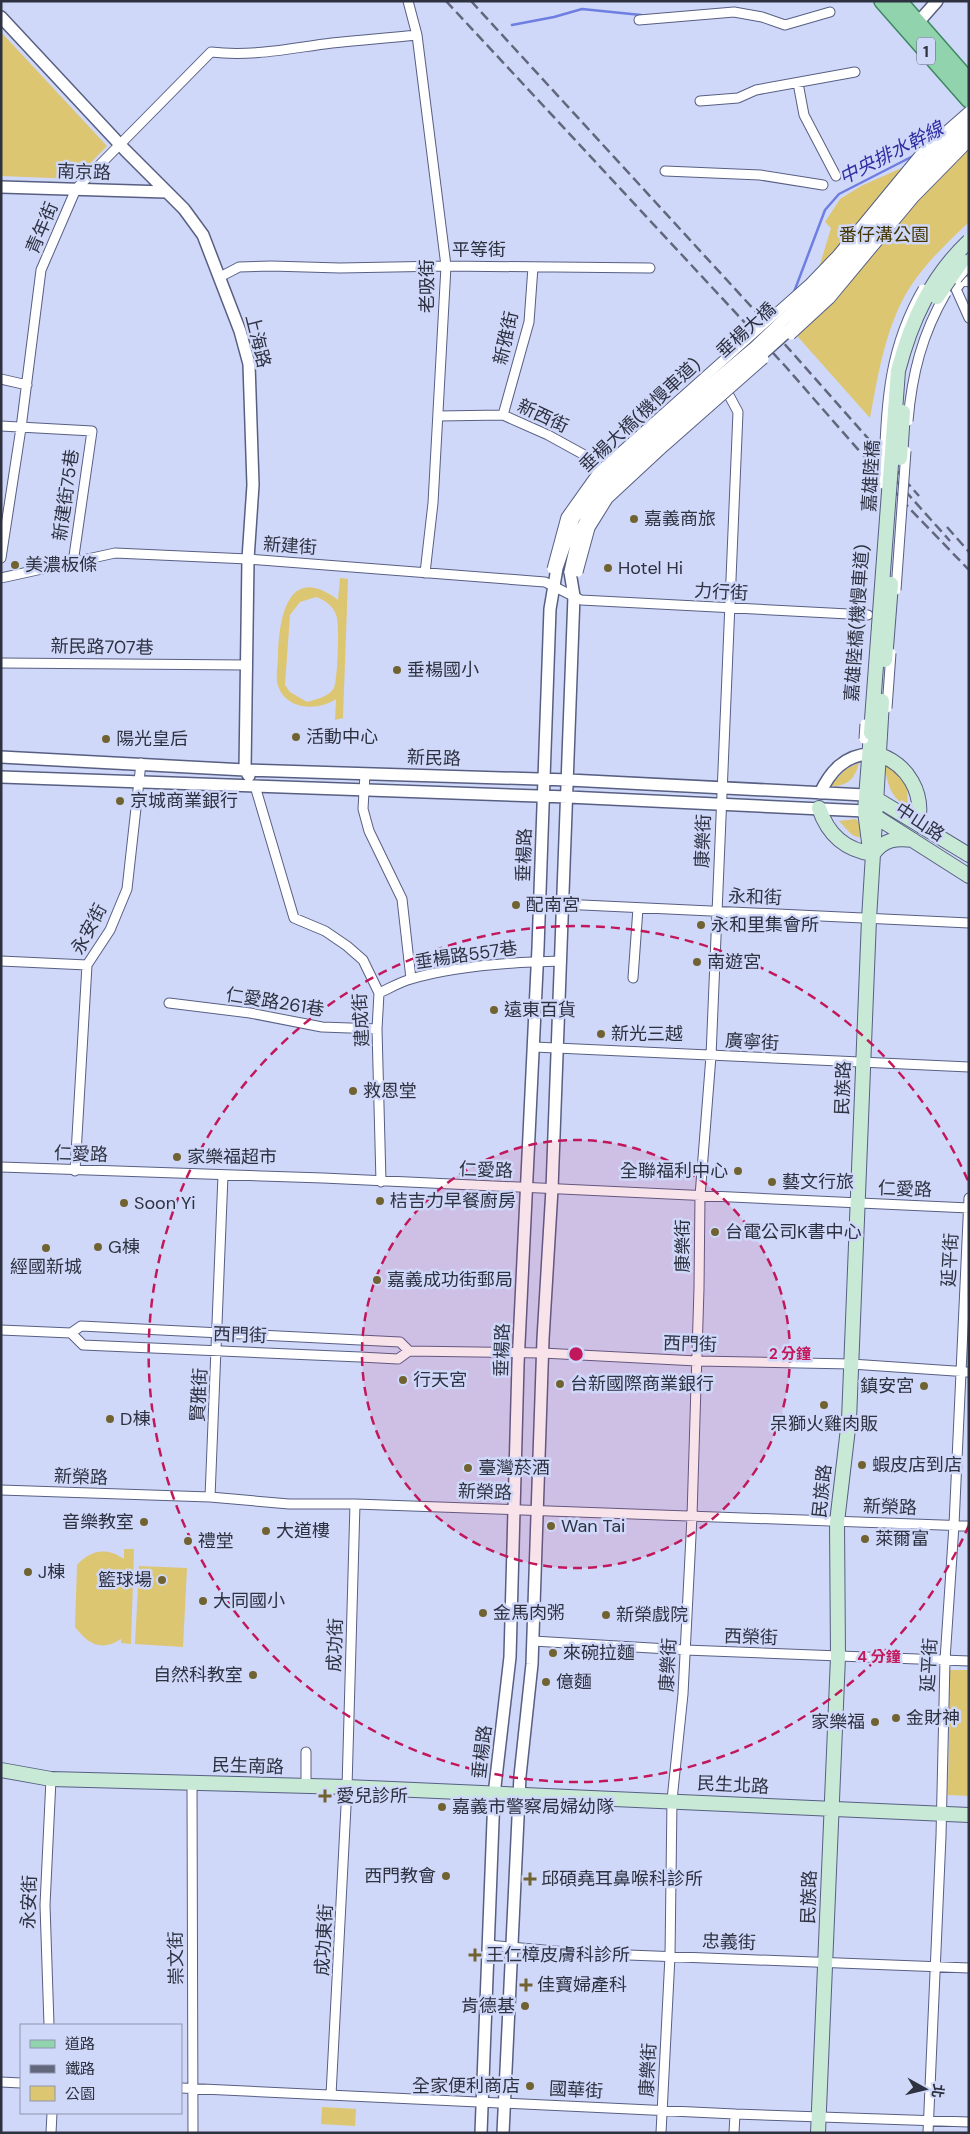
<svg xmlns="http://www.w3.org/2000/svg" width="970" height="2134" viewBox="0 0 970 2134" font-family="'DM Sans','Noto Sans TC',sans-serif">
	<rect width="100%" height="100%" fill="#d0d8f9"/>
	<path fill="#ddc671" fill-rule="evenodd" d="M 1,32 L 107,146 L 75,179 L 1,176 Z
		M 969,138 L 969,222 C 947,243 923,265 907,292 C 885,330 878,375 870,418 L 798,337 L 831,228 L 825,222 L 840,199 L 861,186 Z
		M 340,578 L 348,579 L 343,718 L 335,720 L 336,699 C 317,712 283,710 277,682 C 276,674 278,663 278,655 C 279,618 288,562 338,600 ZM 316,597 C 325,600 335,607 337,618 C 339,628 338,679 334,688 C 329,697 316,699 307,702 L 290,692 L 285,685 L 290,615 L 300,602 Z
		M 859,763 C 855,779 847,787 830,786 L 846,769 Z
		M 885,765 L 898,770 L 907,785 L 908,808 C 891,797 887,785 885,765 Z
		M 856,819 L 861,825 L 865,837 C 853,840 847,829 839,821 Z
		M 124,1549 L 134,1549 L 131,1644 L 121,1643 L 121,1639 C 101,1652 88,1644 75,1627 L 77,1565 C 91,1550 106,1547 124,1559 Z
		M 139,1566 L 187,1568 L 183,1647 L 135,1644 Z
		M 950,1670 L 969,1670 L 969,1796 L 948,1795 Z
		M 322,2107 L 356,2109 L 355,2126 L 321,2124 Z"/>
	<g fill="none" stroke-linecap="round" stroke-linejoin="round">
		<path stroke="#6e7ee1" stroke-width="2.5" d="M 512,25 L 554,17 L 582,9 L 641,15
			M 794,292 L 825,210 L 839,194 L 917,154"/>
		<g stroke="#575f83" stroke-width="11">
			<path id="minor" d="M 408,1 L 417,35 L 446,266 L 433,503 L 425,573
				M 639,20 L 734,12 L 762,17 L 785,25 L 830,12
				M 798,83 L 804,115 L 836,176
				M 700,101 L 738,98 L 756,90 L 855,72
				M 665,171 L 760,175 L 823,185
				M 220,277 L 239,267 L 271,266 L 340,268 L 446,266 L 650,268
				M 969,282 L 963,280 L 956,289 L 969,318
				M 1,379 L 27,385
				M 503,415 L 529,322 L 533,267
				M 439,416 L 503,415 L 548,435 L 599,463
				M 1,426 L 92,431 L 73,563
				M 1,558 L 21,428 L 41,270 L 76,189 L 211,52 C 253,57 291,48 332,43 C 360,40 389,38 417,35
				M 1,578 L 115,553 L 248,559 L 545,582 L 581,600 L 868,615
				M 1,663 L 246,665
				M 365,774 L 363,809 L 369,831 L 402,899 L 411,979
				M 255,786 L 294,918 L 325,931 L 347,946 L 363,960 L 379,993 L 377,1029 L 381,1182
				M 540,903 L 969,923
				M 1,961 L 87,965
				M 633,978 L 638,908
				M 379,993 C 390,988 400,982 411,979 C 455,966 515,962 561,961
				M 169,1003 L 250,1013 L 322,1027 L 377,1029
				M 534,1047 L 969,1067
				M 1,1167 L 323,1178 L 969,1208
				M 75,1171 L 87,965 L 110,930 L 127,889 L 141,763
				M 1,1330 L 71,1333 L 81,1326 L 400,1342 L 409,1351
				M 71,1333 L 83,1345 L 360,1357 L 398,1359 L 409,1351 L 542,1353 L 697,1361 L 851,1364 L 969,1372
				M 1,1490 L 210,1497 L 289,1504 L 355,1504 L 969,1526
				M 210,1497 L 223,1175
				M 533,1641 L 685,1650 L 969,1661
				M 192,1783 L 193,2133
				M 306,1787 L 306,1752
				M 488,1945 L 577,1953 L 969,1968
				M 49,2025 L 45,1905 L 51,1779
				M 1,2082 L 21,2083
				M 181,2088 L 735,2114 L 969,2122
				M 331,2095 L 347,1787 L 355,1504
				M 51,2133 L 52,2113
				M 661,2133 L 670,1956 L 672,1800 L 683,1694 L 692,1516 L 699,1288 L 700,1196 L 711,1056 L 738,412 L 724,386
				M 734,2133 L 735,2114
				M 928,2133 L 941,1836 L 945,1660 L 954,1525 L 969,1198"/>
		</g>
		<g stroke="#575f83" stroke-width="14">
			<path id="tertiary" d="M 1,17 L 125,150 L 184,209 L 203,235 L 240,331 L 249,364 L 253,485 L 248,559 L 245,770 L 249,776
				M 914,27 L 937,1
				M 1,187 L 166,192
				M 1,757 L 245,770 L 569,780 L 865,795 L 873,798
				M 1,777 L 568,797 L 865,811
				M 820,793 C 830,772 844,755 870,754
				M 481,2133 L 494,1795 L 510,1657 L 518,1364 L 538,948 L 550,609 L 557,568
				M 503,2133 L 520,1776 L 532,1664 L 543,1339 L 552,1189 L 574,596 L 570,572"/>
		</g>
		<g stroke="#575f83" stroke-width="16">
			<path id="secondary" d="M 880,735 L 873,854 C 884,839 896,838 913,840
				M 880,755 C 908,765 924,793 918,822
				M 875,798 L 969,855
				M 819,808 C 828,835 845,850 873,854
				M 870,813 L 969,876
				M 1,1770 L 51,1779 L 347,1787 L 969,1815
				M 818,2133 L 838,1657 L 837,1522 L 849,1420 L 869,919 L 873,854 L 869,842 L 865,811 L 871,733"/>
		</g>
		<g stroke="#3e8762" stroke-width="18">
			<path id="primary" d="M 882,1 L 969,100
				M 899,1 L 969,81"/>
		</g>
		<use href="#minor" stroke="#fff" stroke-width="9"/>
		<use href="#tertiary" stroke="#fff" stroke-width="11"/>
		<use href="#secondary" stroke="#c8e9d5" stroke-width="14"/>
		<use href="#primary" stroke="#91d3ac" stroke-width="15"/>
		<path stroke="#62677c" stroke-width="2.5" stroke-dasharray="10 5" stroke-linecap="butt" d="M 446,1 L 786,367 L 910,509 L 969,570
			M 471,1 L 758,314 L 919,496
			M 865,446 L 950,541
			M 947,527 L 969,552"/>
		<g stroke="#575f83" stroke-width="11" stroke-linecap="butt">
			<path id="minor-bridge" d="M 957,279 L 969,265
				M 791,335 L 830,299 L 914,198 L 969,142
				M 908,421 C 912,374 922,334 946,293
				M 883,484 C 887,411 885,355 923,289
				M 552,569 L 566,517 L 598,472 L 810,283 L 837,255 L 921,153 L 969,111
				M 578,572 L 590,528 L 608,499 L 664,447 L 764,359
				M 896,590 L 906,451
				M 887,708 L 891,653
				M 864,739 L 865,724"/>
		</g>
		<g stroke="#575f83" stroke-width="14" stroke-linecap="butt">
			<path id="tertiary-bridge" d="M 557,568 L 574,518 L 599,484 L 656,430 L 755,347 L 826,279 L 914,173 L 969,121
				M 570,572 C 574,553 578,534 587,518 C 596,500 613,486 626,472 C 684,412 755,367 812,307 C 866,250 908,183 969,133"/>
		</g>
		<g stroke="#575f83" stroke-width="16" stroke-linecap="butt">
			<path id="secondary-bridge" d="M 937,297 L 962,261
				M 900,458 L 903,412
				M 885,660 L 891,584
				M 871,733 L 898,371 C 911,321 931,277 969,241
				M 880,735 L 882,701"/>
		</g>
		<use href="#minor-bridge" stroke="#fff" stroke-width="9"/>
		<use href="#tertiary-bridge" stroke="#fff" stroke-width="11"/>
		<use href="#secondary-bridge" stroke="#c8e9d5" stroke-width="14"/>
	</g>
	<circle cx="576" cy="1354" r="214" fill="#c2185b" fill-opacity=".12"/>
	<g fill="none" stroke="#c2185b" stroke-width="2.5" stroke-dasharray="9 6">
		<circle cx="576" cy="1354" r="214"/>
		<path d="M969 1525A428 428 0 1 1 969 1183"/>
	</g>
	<g fill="#716331" stroke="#d0d8f9" stroke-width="2">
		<circle cx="634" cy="519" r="5"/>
		<circle cx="15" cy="565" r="5"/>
		<circle cx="608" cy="568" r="5"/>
		<circle cx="397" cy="670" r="5"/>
		<circle cx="296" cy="737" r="5"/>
		<circle cx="106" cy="739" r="5"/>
		<circle cx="120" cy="801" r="5"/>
		<circle cx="516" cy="905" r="5"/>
		<circle cx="701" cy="925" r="5"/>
		<circle cx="697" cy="962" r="5"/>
		<circle cx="494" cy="1010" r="5"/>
		<circle cx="601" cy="1034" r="5"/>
		<circle cx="353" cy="1091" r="5"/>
		<circle cx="177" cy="1157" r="5"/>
		<circle cx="738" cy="1171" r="5"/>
		<circle cx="772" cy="1182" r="5"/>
		<circle cx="380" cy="1201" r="5"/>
		<circle cx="124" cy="1203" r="5"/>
		<circle cx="715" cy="1232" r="5"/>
		<circle cx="98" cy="1247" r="5"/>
		<circle cx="46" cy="1248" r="5"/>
		<circle cx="377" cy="1280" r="5"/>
		<circle cx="403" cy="1380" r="5"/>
		<circle cx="560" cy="1384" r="5"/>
		<circle cx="924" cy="1386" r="5"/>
		<circle cx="824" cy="1405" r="5"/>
		<circle cx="110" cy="1419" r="5"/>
		<circle cx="862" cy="1465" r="5"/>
		<circle cx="468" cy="1468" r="5"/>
		<circle cx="144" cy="1522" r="5"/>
		<circle cx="551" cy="1526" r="5"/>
		<circle cx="266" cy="1531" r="5"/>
		<circle cx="865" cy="1539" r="5"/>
		<circle cx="188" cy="1541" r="5"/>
		<circle cx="28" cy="1572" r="5"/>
		<circle cx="162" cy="1580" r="5"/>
		<circle cx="203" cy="1601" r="5"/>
		<circle cx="483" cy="1613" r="5"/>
		<circle cx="606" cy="1615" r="5"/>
		<circle cx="553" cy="1653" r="5"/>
		<circle cx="253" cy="1675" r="5"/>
		<circle cx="546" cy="1682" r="5"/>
		<circle cx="896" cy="1718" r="5"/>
		<circle cx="875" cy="1722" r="5"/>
		<path d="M322.5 1788.5h5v5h5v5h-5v5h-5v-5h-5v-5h5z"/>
		<circle cx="442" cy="1807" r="5"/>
		<circle cx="446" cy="1876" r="5"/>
		<path d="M527.5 1871.5h5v5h5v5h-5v5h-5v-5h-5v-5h5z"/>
		<path d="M472.5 1947.5h5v5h5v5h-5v5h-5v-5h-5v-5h5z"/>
		<path d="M523.5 1977.5h5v5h5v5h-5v5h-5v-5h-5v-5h5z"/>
		<circle cx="525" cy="2006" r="5"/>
		<circle cx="530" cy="2086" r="5"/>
	</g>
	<g text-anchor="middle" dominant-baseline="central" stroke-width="5" stroke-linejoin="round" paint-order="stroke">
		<rect fill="#d0d8f9" stroke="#5e6378" stroke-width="1" x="917" y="37.5" width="18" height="27" rx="4"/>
		<g font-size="16" font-weight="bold" fill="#2d3140">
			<text x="926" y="51">1</text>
		</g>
		<g font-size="18" fill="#2d3140" stroke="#d0d8f9">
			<text transform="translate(84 172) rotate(2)">南京路</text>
			<text transform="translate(42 228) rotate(-67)">青年街</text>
			<text x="479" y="250">平等街</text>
			<text transform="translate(427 286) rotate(-90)">老吸街</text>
			<text transform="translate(746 330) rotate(-42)">垂楊大橋</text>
			<text transform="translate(506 338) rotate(-77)">新雅街</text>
			<text transform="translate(258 341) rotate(76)">上海路</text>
			<text transform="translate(640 415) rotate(-43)">垂楊大橋(機慢車道)</text>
			<text transform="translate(543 416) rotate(25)">新西街</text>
			<text transform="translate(871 476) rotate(-87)">嘉雄陸橋</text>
			<text transform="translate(66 495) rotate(-82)">新建街75巷</text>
			<text transform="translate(290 546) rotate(4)">新建街</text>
			<text transform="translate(721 592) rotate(3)">力行街</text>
			<text transform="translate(857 623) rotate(-86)">嘉雄陸橋(機慢車道)</text>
			<text transform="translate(102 647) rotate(1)">新民路707巷</text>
			<text transform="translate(434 758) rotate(2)">新民路</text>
			<text transform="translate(920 822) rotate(33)">中山路</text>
			<text transform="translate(703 841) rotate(-88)">康樂街</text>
			<text transform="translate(524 855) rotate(-88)">垂楊路</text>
			<text transform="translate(755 897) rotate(2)">永和街</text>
			<text transform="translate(89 929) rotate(-62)">永安街</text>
			<text transform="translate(466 955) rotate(-8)">垂楊路557巷</text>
			<text transform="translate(275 1002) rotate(9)">仁愛路261巷</text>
			<text transform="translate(361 1020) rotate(-93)">建成街</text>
			<text transform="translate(752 1042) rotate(3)">廣寧街</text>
			<text transform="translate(843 1088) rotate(-88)">民族路</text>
			<text transform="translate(81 1154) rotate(2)">仁愛路</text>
			<text transform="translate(486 1170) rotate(2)">仁愛路</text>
			<text transform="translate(905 1189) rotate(2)">仁愛路</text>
			<text transform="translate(683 1246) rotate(-90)">康樂街</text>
			<text transform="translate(950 1260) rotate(-87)">延平街</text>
			<text transform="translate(240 1335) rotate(2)">西門街</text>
			<text transform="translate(690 1344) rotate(2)">西門街</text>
			<text transform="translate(502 1350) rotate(-88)">垂楊路</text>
			<text transform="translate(199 1395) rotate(-87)">賢雅街</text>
			<text transform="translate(81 1477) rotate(2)">新榮路</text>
			<text transform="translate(822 1491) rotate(-84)">民族路</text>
			<text transform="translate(485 1492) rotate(2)">新榮路</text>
			<text transform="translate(890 1507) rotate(2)">新榮路</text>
			<text transform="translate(751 1637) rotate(2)">西榮街</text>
			<text transform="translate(335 1645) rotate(-88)">成功街</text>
			<text transform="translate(668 1665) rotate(-87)">康樂街</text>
			<text transform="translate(929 1665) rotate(-87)">延平街</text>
			<text transform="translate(482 1752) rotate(-83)">垂楊路</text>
			<text transform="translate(248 1766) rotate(2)">民生南路</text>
			<text transform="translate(733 1785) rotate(3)">民生北路</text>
			<text transform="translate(809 1897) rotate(-88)">民族路</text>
			<text transform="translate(29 1902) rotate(-88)">永安街</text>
			<text transform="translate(324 1940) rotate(-87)">成功東街</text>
			<text transform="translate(729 1942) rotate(2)">忠義街</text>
			<text transform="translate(176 1958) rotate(-91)">崇文街</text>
			<text transform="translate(648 2070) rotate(-87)">康樂街</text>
			<text transform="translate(576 2090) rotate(3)">國華街</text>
		</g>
		<g font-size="18" fill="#443600" stroke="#d0d8f9">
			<text x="884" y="235">番仔溝公園</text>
		</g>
		<g font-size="18" fill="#2d3140" stroke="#d0d8f9" text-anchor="start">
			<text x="644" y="519">嘉義商旅</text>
			<text x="25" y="565">美濃板條</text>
			<text x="618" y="568">Hotel Hi</text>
			<text x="407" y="670">垂楊國小</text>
			<text x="306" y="737">活動中心</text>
			<text x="116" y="739">陽光皇后</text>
			<text x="130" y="801">京城商業銀行</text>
			<text x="526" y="905">配南宮</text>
			<text x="711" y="925">永和里集會所</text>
			<text x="707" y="962">南遊宮</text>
			<text x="504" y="1010">遠東百貨</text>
			<text x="611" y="1034">新光三越</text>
			<text x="363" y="1091">救恩堂</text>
			<text x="187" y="1157">家樂福超市</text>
			<text x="728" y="1171" text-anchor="end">全聯福利中心</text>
			<text x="782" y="1182">藝文行旅</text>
			<text x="390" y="1201">桔吉力早餐廚房</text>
			<text x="134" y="1203">Soon Yi</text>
			<text x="725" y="1232">台電公司K書中心</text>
			<text x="108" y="1247">G棟</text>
			<text x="46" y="1267" text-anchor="middle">經國新城</text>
			<text x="387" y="1280">嘉義成功街郵局</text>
			<text x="413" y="1380">行天宮</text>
			<text x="570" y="1384">台新國際商業銀行</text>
			<text x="914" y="1386" text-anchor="end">鎮安宮</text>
			<text x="120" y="1419">D棟</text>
			<text x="824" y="1424" text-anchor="middle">呆獅火雞肉販</text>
			<text x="872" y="1465">蝦皮店到店</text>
			<text x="478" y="1468">臺灣菸酒</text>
			<text x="134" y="1522" text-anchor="end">音樂教室</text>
			<text x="561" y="1526">Wan Tai</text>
			<text x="276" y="1531">大道樓</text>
			<text x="875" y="1539">萊爾富</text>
			<text x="198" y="1541">禮堂</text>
			<text x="38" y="1572">J棟</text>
			<text x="152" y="1580" text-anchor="end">籃球場</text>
			<text x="213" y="1601">大同國小</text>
			<text x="493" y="1613">金馬肉粥</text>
			<text x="616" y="1615">新榮戲院</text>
			<text x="563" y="1653">來碗拉麵</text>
			<text x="243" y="1675" text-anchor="end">自然科教室</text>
			<text x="556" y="1682">億麵</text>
			<text x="906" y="1718">金財神</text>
			<text x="865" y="1722" text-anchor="end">家樂福</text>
			<text x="336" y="1796">愛兒診所</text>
			<text x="452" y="1807">嘉義市警察局婦幼隊</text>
			<text x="436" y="1876" text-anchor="end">西門教會</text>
			<text x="541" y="1879">邱碩堯耳鼻喉科診所</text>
			<text x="486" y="1955">王仁樟皮膚科診所</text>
			<text x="537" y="1985">佳寶婦產科</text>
			<text x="515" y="2006" text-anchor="end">肯德基</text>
			<text x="520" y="2086" text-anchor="end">全家便利商店</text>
		</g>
		<g font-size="19" font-style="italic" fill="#2e2ea2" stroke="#d0d8f9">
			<text transform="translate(891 153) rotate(-27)">中央排水幹線</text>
		</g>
	</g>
	<circle cx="576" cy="1354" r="8" fill="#c2185b" stroke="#d0d8f9" stroke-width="2.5"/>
	<g font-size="15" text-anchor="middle" font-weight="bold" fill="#c2185b" stroke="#d0d8f9" stroke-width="5" stroke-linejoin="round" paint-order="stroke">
		<text x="790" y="1359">2 分鐘</text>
		<text x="879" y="1662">4 分鐘</text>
	</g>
	<rect width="970" height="2134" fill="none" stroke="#2d3140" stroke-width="5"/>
	<rect x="20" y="2024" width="162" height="90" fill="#d0d8f9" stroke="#8f95af"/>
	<rect x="30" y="2040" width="25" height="8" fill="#91d3ac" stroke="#8f95af"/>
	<text x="65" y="2049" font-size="15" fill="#2d3140">道路</text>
	<rect x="30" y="2065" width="25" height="8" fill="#62677c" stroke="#8f95af"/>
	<text x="65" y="2074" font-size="15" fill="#2d3140">鐵路</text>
	<rect x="30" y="2086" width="25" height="15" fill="#ddc671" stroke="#8f95af"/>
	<text x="65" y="2099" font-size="15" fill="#2d3140">公園</text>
	<g transform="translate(925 2089) rotate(98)" stroke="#d0d8f9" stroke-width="4" paint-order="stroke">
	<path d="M0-4L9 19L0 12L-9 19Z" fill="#2d3140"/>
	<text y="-8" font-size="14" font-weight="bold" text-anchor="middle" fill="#2d3140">北</text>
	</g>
</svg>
